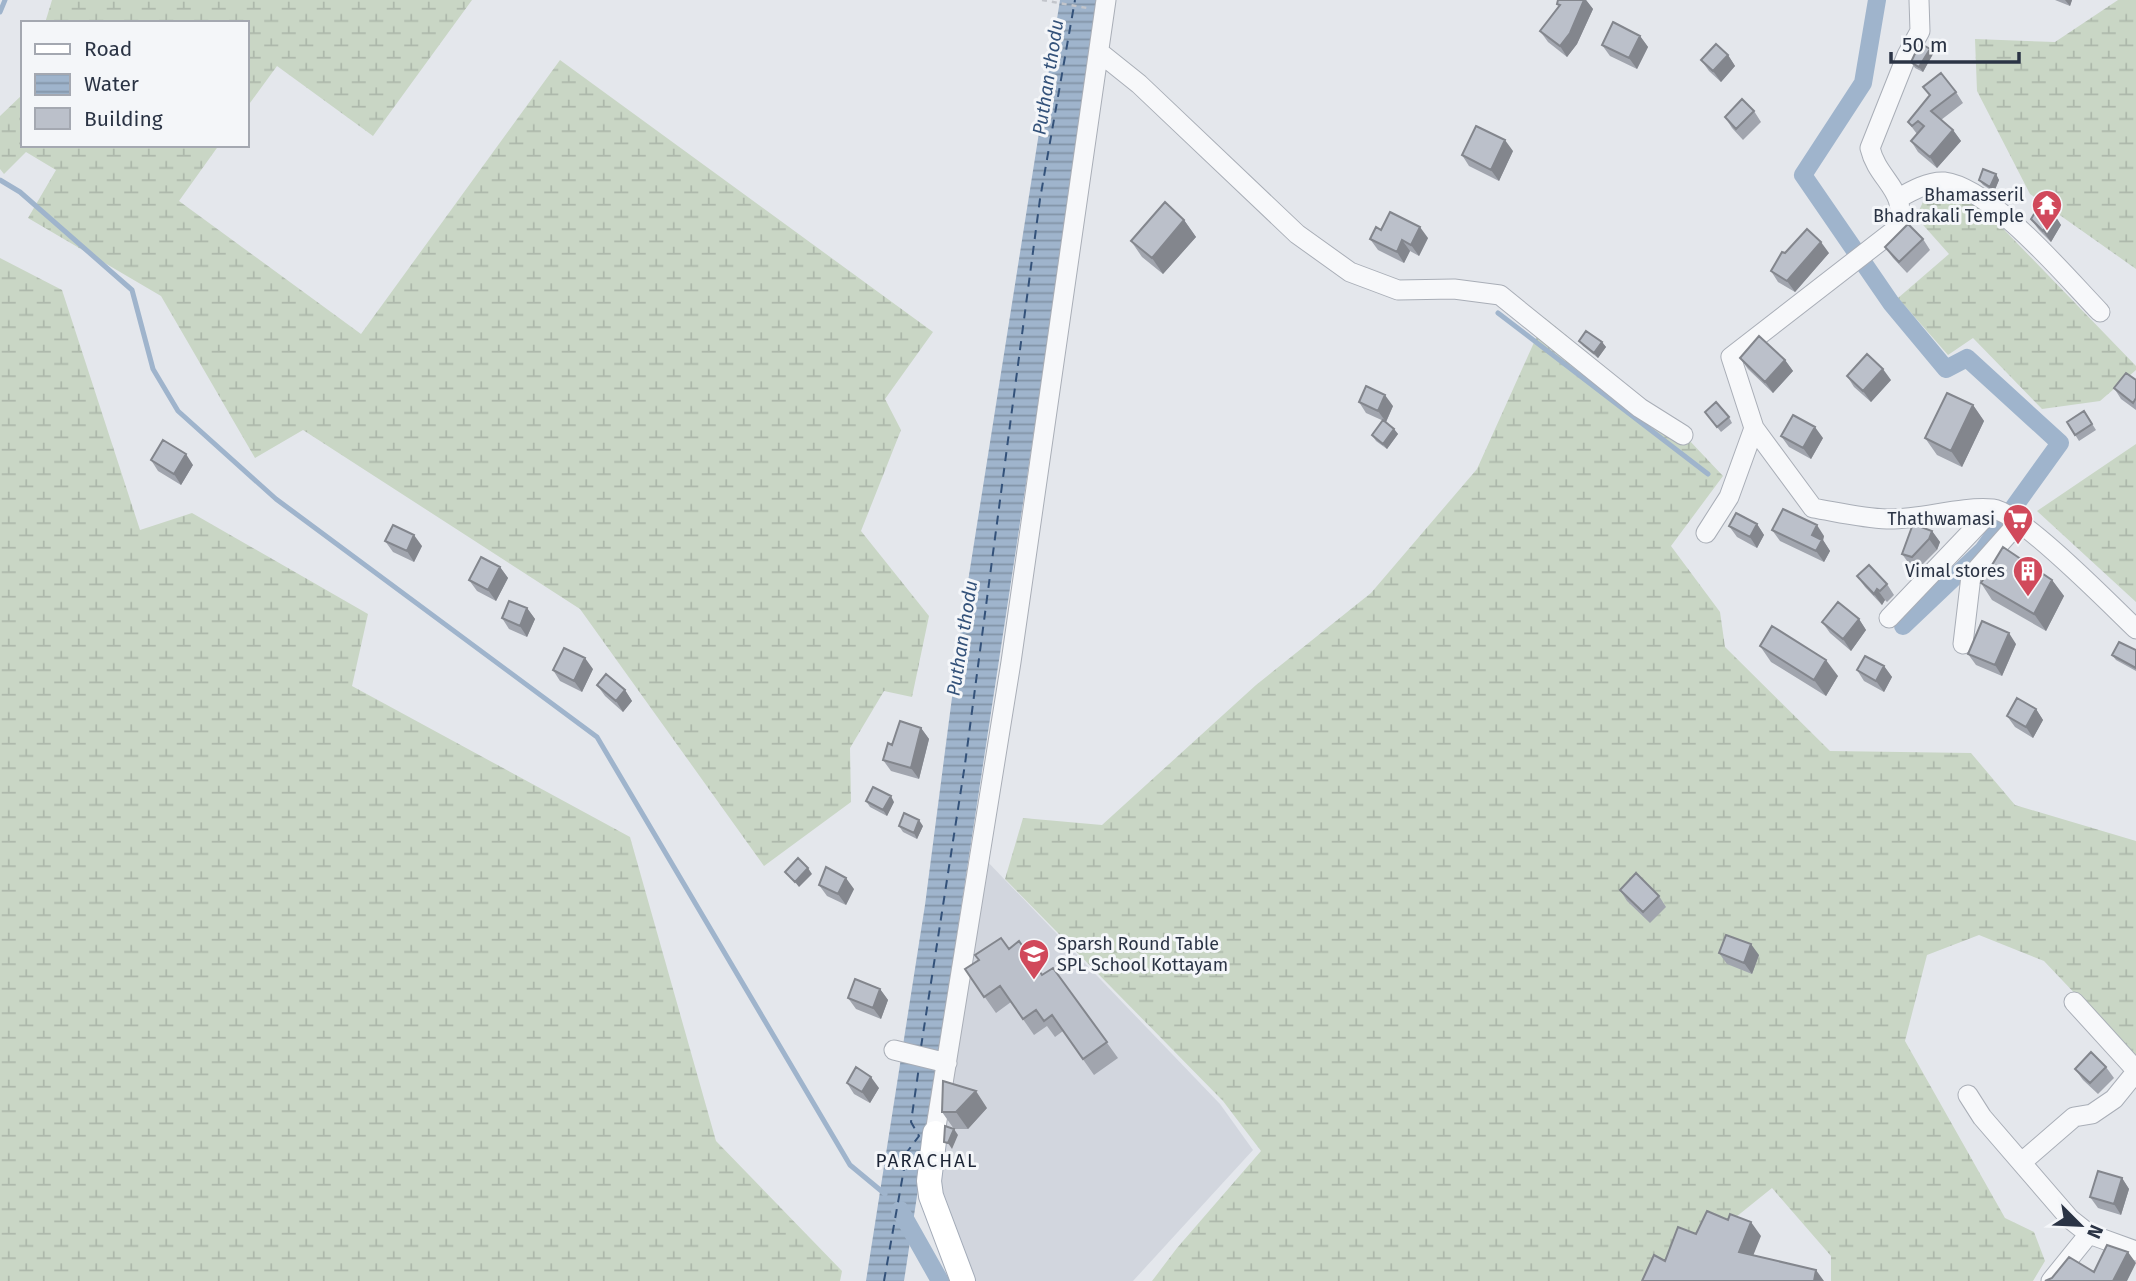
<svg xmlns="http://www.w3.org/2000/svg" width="2136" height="1281" viewBox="0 0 2136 1281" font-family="'Fira Sans',sans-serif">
	<defs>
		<pattern id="wetland-marsh" width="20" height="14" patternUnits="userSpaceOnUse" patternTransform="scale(1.75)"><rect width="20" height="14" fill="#c9d6c5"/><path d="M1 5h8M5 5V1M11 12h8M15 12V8" fill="none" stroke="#adb8ab"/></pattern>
		<pattern id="water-rules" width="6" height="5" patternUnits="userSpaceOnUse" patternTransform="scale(1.75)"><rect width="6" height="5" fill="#9fb4cc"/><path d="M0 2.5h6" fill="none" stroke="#8293a7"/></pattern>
	</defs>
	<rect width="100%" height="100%" fill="#e4e7ec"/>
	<path fill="#d2d6de" d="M 984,858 L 1220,1104 L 1253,1150 L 1133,1281 L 976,1281 L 941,1202 L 937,1179 Z"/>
	<path fill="url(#wetland-marsh)" d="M 52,0 L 472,0 L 373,136 L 277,66 L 247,107 L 247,23 L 45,23 Z
		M 2118,0 L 2136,0 L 2136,269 L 2030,194 L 1977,91 L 1975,39 L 2055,42 Z
		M 560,60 L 933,332 L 885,399 L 901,430 L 861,531 L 929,616 L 912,697 L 884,691 L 850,748 L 851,802 L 764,866 L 580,609 L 303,430 L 255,458 L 161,296 L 28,218 L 56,170 L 26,152 L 4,174 L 0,169 L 0,116 L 23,94 L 23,145 L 219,145 L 179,201 L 361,334 Z
		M 1928,191 L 1956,192 L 1986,211 L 2136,366 L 2136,370 L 2100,401 L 2042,409 L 1973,338 L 1948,355 L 1898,298 L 1949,254 L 1916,217 Z
		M 0,258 L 62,290 L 140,530 L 192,513 L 368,614 L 352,686 L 630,837 L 716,1141 L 842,1271 L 840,1281 L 0,1281 Z
		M 1545,318 L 1670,420 L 1723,476 L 1671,546 L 1720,612 L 1725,647 L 1830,751 L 1971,753 L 2015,805 L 2136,841 L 2136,1058 L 2044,961 L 1979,935 L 1927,955 L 1905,1041 L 2005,1218 L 2034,1232 L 2045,1261 L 2033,1281 L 1831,1281 L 1831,1256 L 1772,1188 L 1685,1258 L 1679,1281 L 1152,1281 L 1177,1248 L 1261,1151 L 1223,1101 L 1005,879 L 1023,818 L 1102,825 L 1256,685 L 1371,593 L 1477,469 Z
		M 2136,444 L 2136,602 L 2037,511 Z"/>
	<path fill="url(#water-rules)" d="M 1060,0 L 1100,0 L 904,1281 L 866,1281 L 925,905 L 963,613 Z"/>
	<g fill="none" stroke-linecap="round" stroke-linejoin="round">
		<path stroke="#9fb4cc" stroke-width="5" d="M 0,12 L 5,0
			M 0,180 L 20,192 L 132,290 L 153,369 L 178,411 L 276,499 L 597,737 L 850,1165 L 885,1194
			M 1498,313 L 1708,474"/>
		<path stroke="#9fb4cc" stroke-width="18" d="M 1877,0 L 1863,83 L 1803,175 L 1891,303 L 1946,369 L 1967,358 L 2060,443 L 1983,550 L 1903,626
			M 900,1210 L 940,1281"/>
		<path stroke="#34527a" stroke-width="2" stroke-dasharray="9 7" stroke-linecap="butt" d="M 921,1047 L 965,764 L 1040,199 L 1075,0
			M 884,1281 L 907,1152 L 919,1136 L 911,1122 L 919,1067"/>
		<g stroke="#a9aeb7" stroke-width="21">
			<path id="minor" d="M 1919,0 L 1920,31 L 1907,55 L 1870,148 C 1878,182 1911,191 1896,229 L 1731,357 L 1754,428 L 1813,508 C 1837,512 1862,518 1887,519 C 1922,520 1958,506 1993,509 C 2020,512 2112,606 2136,629
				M 1099,52 L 1139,84 L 1297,234 L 1350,272 L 1398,290 L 1454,289 L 1500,295 L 1640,408 L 1683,435
				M 1899,198 C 1911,191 1929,181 1944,182 C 1992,188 2066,277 2100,312
				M 1706,533 L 1729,497 L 1754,428
				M 1889,618 L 1993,509
				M 1963,644 L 1971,576 L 2018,523
				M 2074,1002 L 2136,1070
				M 894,1050 L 947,1063
				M 1968,1095 L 1982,1117 L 2070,1219 L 2089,1234 L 2136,1251
				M 935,1133 L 1011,662 L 1106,0
				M 2022,1162 L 2074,1117 L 2092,1114 L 2114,1099 L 2136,1072
				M 2051,1281 L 2089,1234"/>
		</g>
		<g stroke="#a3abb8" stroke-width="26">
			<path id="major" d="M 935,1133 L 929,1181 L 931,1196 L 963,1281"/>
		</g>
		<path stroke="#c2c5cb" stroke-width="2.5" stroke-dasharray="5 5" stroke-linecap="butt" d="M 1042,0 L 1087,8"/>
		<use href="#minor" stroke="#f7f8fa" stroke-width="19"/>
		<use href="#major" stroke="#fff" stroke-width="24"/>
	</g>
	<path fill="#a1a5ae" d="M 1558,0 L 1586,0 L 1593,9 L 1577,44 L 1567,57 L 1548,42 L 1540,31 L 1559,7 L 1557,4 Z
		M 2055,0 L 2072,0 L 2070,6 Z
		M 1640,36 L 1648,47 L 1637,69 L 1610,56 L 1602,45 Z
		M 1933,54 L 1923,72 L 1915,68 L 1911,62 Z
		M 1728,55 L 1735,66 L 1721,82 L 1709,71 L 1701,60 Z
		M 1956,92 L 1963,103 L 1941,120 L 1953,130 L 1961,141 L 1937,168 L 1918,152 L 1911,141 L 1917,134 L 1908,122 Z
		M 1754,111 L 1761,122 L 1743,140 L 1732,128 L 1725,117 Z
		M 1513,151 L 1499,181 L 1469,166 L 1462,155 Z
		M 1996,174 L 1999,180 L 1994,192 L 1983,185 L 1979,180 Z
		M 2054,214 L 2061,225 L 2051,242 L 2039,230 L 2031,219 Z
		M 1184,220 L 1196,237 L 1163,274 L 1142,257 L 1131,241 Z
		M 1381,230 L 1428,238 L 1419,256 L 1410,251 L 1404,263 L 1378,250 L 1370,239 Z
		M 1923,239 L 1930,250 L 1907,273 L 1893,258 L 1885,247 Z
		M 1785,253 L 1829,253 L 1795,292 L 1778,282 L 1771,271 Z
		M 1579,341 L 1602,342 L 1606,347 L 1598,358 L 1583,346 Z
		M 1740,358 L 1785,360 L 1793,371 L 1773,393 L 1748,369 Z
		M 1847,376 L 1891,380 L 1871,402 L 1854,387 Z
		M 2136,380 L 2136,410 L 2121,399 L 2114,388 Z
		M 1359,402 L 1393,406 L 1386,422 L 1366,413 Z
		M 1973,405 L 1984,421 L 1962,467 L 1937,455 L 1925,438 Z
		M 2084,411 L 2096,430 L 2079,441 L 2067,422 Z
		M 1705,412 L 1729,417 L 1732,423 L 1721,432 Z
		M 1394,429 L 1398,434 L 1387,449 L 1376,441 L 1372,435 Z
		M 1781,436 L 1823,438 L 1811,459 L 1789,447 Z
		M 151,460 L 193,465 L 181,485 L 158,471 Z
		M 1757,524 L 1764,535 L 1757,548 L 1737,537 L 1729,526 Z
		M 1772,530 L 1824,536 L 1823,540 L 1830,551 L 1824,562 L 1780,541 Z
		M 1932,531 L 1940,542 L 1937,550 L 1919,568 L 1910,565 L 1902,554 Z
		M 385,541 L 422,546 L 414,562 L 393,552 Z
		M 500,567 L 508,578 L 496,601 L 477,591 L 469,580 Z
		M 1857,576 L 1887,584 L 1894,595 L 1887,602 L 1885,600 L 1882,605 L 1865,587 Z
		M 2052,580 L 2064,596 L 2046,631 L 1992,600 L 1981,583 Z
		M 527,608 L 535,619 L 527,637 L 509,629 L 502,618 Z
		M 1859,619 L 1866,630 L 1851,651 L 1830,633 L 1822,622 Z
		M 2016,644 L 2002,676 L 1976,665 L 1968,654 Z
		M 1760,646 L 1838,676 L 1826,696 L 1771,662 Z
		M 2136,650 L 2136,671 L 2116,660 L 2112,655 Z
		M 1884,666 L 1892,677 L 1884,692 L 1864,681 L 1857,670 Z
		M 593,669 L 582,692 L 560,681 L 553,670 Z
		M 597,685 L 625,690 L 632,701 L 623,712 L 605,696 Z
		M 2036,709 L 2043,720 L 2033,738 L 2015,727 L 2007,716 Z
		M 921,728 L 929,739 L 919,779 L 891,771 L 883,760 L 892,745 Z
		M 866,801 L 894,802 L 887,816 L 870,807 Z
		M 899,826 L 923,826 L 917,839 L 903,832 Z
		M 819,885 L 854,889 L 846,905 L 827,896 Z
		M 1620,890 L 1659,896 L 1666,907 L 1650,923 L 1627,901 Z
		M 1009,949 L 1042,975 L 1053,968 L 1118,1058 L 1094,1075 L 1063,1031 L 1055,1037 L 1047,1026 L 1034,1035 L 1011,1002 L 996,1013 L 965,969 L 979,960 Z
		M 1719,953 L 1759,955 L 1752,974 L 1727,964 Z
		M 880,989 L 888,1000 L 881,1019 L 856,1009 L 848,998 Z
		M 2106,1067 L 2114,1078 L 2098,1094 L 2083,1080 L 2075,1069 Z
		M 847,1083 L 879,1088 L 870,1103 L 854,1094 Z
		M 987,1108 L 968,1129 L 954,1129 L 942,1112 Z
		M 2122,1178 L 2129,1189 L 2121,1215 L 2098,1208 L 2090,1197 Z"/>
	<path fill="#83868d" d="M 1584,0 L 1586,0 L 1593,9 L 1577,44 L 1567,57 L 1560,46 Z
		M 2065,0 L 2072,0 L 2070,6 Z
		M 1640,36 L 1648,47 L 1637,69 L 1629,58 Z
		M 1930,49 L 1933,54 L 1923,72 L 1919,67 Z
		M 1728,55 L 1735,66 L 1721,82 L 1713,71 Z
		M 1953,130 L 1961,141 L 1937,168 L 1930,157 Z
		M 1505,140 L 1513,151 L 1499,181 L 1491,170 Z
		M 1996,174 L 1999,180 L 1994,192 L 1990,187 Z
		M 2054,214 L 2061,225 L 2051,242 L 2043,231 Z
		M 1184,220 L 1196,237 L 1163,274 L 1152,258 Z
		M 1420,227 L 1428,238 L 1419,256 L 1411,245 Z
		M 1402,240 L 1410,251 L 1404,263 L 1397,252 Z
		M 1821,242 L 1829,253 L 1795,292 L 1787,281 Z
		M 1602,342 L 1606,347 L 1598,358 L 1594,353 Z
		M 1785,360 L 1793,371 L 1773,393 L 1765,382 Z
		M 1883,369 L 1891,380 L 1871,402 L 1863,391 Z
		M 1385,395 L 1393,406 L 1386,422 L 1378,411 Z
		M 1973,405 L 1984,421 L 1962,467 L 1951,451 Z
		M 1815,427 L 1823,438 L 1811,459 L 1803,448 Z
		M 1394,429 L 1398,434 L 1387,449 L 1383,444 Z
		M 186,454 L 193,465 L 181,485 L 174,474 Z
		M 1757,524 L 1764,535 L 1757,548 L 1750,537 Z
		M 1817,525 L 1824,536 L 1823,540 L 1830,551 L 1824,562 L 1816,551 L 1812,535 Z
		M 1932,531 L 1940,542 L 1937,550 L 1929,539 Z
		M 414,535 L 422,546 L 414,562 L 407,551 Z
		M 500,567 L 508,578 L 496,601 L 488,590 Z
		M 2052,580 L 2064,596 L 2046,631 L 2034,614 Z
		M 1877,589 L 1885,600 L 1882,605 L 1874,594 Z
		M 527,608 L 535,619 L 527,637 L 520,626 Z
		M 1859,619 L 1866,630 L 1851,651 L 1843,639 Z
		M 2009,633 L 2016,644 L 2002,676 L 1995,665 Z
		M 585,658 L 593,669 L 582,692 L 574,681 Z
		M 1826,660 L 1838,676 L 1826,696 L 1814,680 Z
		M 1884,666 L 1892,677 L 1884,692 L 1876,681 Z
		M 625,690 L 632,701 L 623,712 L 616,701 Z
		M 2036,709 L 2043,720 L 2033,738 L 2026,727 Z
		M 921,728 L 929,739 L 919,779 L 911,768 Z
		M 891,796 L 894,802 L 887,816 L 883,810 Z
		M 919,820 L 923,826 L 917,839 L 914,833 Z
		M 808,868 L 812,874 L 799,887 L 795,882 Z
		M 846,878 L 854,889 L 846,905 L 838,894 Z
		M 1751,944 L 1759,955 L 1752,974 L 1744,963 Z
		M 880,989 L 888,1000 L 881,1019 L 873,1008 Z
		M 871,1077 L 879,1088 L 870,1103 L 862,1092 Z
		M 976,1091 L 987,1108 L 968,1129 L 956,1112 Z
		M 954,1129 L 958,1135 L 952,1149 L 948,1143 Z
		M 2122,1178 L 2129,1189 L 2121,1215 L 2114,1204 Z
		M 1751,1222 L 1761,1236 L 1749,1266 L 1739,1252 Z
		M 2128,1252 L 2136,1263 L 2127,1281 L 2113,1281 Z
		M 1816,1270 L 1824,1281 L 1814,1281 Z"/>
	<path fill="#bbc0ca" stroke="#83868d" stroke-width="2" d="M 1558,0 L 1584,0 L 1570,33 L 1560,46 L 1540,31 L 1560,5 L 1557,4 Z
		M 1613,22 L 1640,36 L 1629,58 L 1602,45 Z
		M 1920,43 L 1930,49 L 1919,67 L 1911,62 Z
		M 1716,44 L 1728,55 L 1713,71 L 1701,60 Z
		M 1941,73 L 1956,92 L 1931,111 L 1953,130 L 1930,157 L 1911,141 L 1924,126 L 1918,121 L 1912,126 L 1908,122 L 1930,95 L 1923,87 Z
		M 1742,99 L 1754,111 L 1736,129 L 1725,117 Z
		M 1476,126 L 1505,140 L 1491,170 L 1462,155 Z
		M 1983,169 L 1996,174 L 1990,187 L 1979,180 Z
		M 1165,202 L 1184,220 L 1152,258 L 1131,241 Z
		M 2039,206 L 2054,214 L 2043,231 L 2031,219 Z
		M 1390,212 L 1420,227 L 1411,245 L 1402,240 L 1397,252 L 1370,239 L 1376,227 L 1381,230 Z
		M 1908,224 L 1923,239 L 1899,262 L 1885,247 Z
		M 1807,229 L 1821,242 L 1787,281 L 1771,271 L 1782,252 L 1785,253 Z
		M 1586,331 L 1602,342 L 1594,353 L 1579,341 Z
		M 1759,336 L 1785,360 L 1765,382 L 1740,358 Z
		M 1867,354 L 1883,369 L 1863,391 L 1847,376 Z
		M 2126,373 L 2136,380 L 2136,398 L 2133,403 L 2114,388 Z
		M 1366,386 L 1385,395 L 1378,411 L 1359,402 Z
		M 1947,393 L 1973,405 L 1951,451 L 1925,438 Z
		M 1716,402 L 1729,417 L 1717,427 L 1705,412 Z
		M 2084,411 L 2092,424 L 2075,435 L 2067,422 Z
		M 1793,415 L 1815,427 L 1803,448 L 1781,436 Z
		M 1383,420 L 1394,429 L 1383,444 L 1372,435 Z
		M 163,440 L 186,454 L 174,474 L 151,460 Z
		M 1783,509 L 1817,525 L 1812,535 L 1822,540 L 1816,551 L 1772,530 Z
		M 1736,513 L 1757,524 L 1750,537 L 1729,526 Z
		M 1913,524 L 1932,531 L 1929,539 L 1912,557 L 1902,554 Z
		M 393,525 L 414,535 L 407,551 L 385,541 Z
		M 2003,547 L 2052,580 L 2034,614 L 1981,583 Z
		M 481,557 L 500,567 L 488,590 L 469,580 Z
		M 1869,565 L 1887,584 L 1880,591 L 1877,589 L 1874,594 L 1857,576 Z
		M 509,601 L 527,608 L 520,626 L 502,618 Z
		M 1838,602 L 1859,619 L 1843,639 L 1822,622 Z
		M 1982,621 L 2009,633 L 1995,665 L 1968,654 Z
		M 1772,626 L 1826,660 L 1814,680 L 1760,646 Z
		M 2119,642 L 2136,650 L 2136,668 L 2112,655 Z
		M 564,648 L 585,658 L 574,681 L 553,670 Z
		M 1865,656 L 1884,666 L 1876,681 L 1857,670 Z
		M 606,674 L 625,690 L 616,701 L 597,685 Z
		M 2017,698 L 2036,709 L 2026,727 L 2007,716 Z
		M 900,721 L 921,728 L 911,768 L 883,760 L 888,743 L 892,745 Z
		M 873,787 L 891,796 L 883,810 L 866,801 Z
		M 904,813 L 919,820 L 914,833 L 899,826 Z
		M 798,858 L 808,868 L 795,882 L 785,872 Z
		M 826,867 L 846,878 L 838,894 L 819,885 Z
		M 1636,873 L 1659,896 L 1643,912 L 1620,890 Z
		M 1726,935 L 1751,944 L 1744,963 L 1719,953 Z
		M 1001,938 L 1009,949 L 1019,941 L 1042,975 L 1053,968 L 1107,1042 L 1083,1059 L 1052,1015 L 1044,1021 L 1036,1010 L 1023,1019 L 1000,986 L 984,997 L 965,969 L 979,960 L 975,955 Z
		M 855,979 L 880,989 L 873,1008 L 848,998 Z
		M 2091,1052 L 2106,1067 L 2090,1083 L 2075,1069 Z
		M 856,1067 L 871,1077 L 862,1092 L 847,1083 Z
		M 943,1081 L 976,1091 L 956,1112 L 942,1112 Z
		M 945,1126 L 954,1129 L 948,1143 L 944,1142 Z
		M 2098,1171 L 2122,1178 L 2114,1204 L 2090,1197 Z
		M 1707,1211 L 1728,1220 L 1730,1214 L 1751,1222 L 1739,1252 L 1816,1270 L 1814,1281 L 1642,1281 L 1654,1255 L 1665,1261 L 1678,1227 L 1696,1234 Z
		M 2107,1245 L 2128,1252 L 2113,1281 L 2045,1281 L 2052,1278 L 2069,1257 L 2094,1272 Z"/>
	<defs>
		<g id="temple-pin" transform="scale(1.575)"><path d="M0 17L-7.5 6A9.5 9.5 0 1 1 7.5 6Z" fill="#d1495b" stroke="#f4f6f9"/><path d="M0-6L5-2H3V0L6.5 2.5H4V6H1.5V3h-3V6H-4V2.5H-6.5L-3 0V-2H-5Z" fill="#fff"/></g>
		<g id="supermarket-pin" transform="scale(1.575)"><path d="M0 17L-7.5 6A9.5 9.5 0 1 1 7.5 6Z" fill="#d1495b" stroke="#f4f6f9"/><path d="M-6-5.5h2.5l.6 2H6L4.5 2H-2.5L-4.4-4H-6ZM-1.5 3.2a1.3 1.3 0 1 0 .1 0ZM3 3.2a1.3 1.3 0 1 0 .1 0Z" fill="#fff"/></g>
		<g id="building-pin" transform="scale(1.575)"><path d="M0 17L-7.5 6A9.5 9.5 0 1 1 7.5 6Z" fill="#d1495b" stroke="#f4f6f9"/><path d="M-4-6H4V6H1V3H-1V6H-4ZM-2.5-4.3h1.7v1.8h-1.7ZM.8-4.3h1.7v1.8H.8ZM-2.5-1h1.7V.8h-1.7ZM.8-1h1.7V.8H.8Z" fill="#fff"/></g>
		<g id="school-pin" transform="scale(1.575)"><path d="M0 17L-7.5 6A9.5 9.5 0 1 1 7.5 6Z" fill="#d1495b" stroke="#f4f6f9"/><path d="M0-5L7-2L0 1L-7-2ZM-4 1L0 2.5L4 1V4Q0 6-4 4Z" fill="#fff"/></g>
	</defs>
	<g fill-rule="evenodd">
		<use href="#temple-pin" x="2047" y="205"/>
		<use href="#supermarket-pin" x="2018" y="519"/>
		<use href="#building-pin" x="2028" y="571"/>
		<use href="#school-pin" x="1034" y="954"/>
	</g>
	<g text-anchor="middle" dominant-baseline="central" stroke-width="6" stroke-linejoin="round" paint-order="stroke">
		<g font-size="18" fill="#2b3445" stroke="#f4f6f9" text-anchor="end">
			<text x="2024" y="195">Bhamasseril<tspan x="2024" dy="21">Bhadrakali Temple</tspan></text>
			<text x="1995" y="519">Thathwamasi</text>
			<text x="2005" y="571">Vimal stores</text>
			<text x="1057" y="944" text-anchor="start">Sparsh Round Table<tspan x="1057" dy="21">SPL School Kottayam</tspan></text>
		</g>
		<g font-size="19" font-style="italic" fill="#34527a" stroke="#f4f6f9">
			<text transform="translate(1048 77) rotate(-81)">Puthan thodu</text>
			<text transform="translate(962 638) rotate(-81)">Puthan thodu</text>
		</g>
		<g font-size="19" letter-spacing="2" fill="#1d2536" stroke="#f4f6f9">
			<text x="927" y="1160">PARACHAL</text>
		</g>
	</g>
	<rect x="21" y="21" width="228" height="126" fill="#f4f6f9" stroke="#a4a8b1" stroke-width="2"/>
	<rect x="35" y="44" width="35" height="10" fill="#ffffff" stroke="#a4a8b1" stroke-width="2"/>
	<text x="84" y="56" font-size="21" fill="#2b3445">Road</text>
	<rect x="35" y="74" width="35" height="21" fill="url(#water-rules)" stroke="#a4a8b1" stroke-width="2"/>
	<text x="84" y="91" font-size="21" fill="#2b3445">Water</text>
	<rect x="35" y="108" width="35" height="21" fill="#bbc0ca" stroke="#a4a8b1" stroke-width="2"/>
	<text x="84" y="126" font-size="21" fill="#2b3445">Building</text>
	<g transform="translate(2080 1225) rotate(114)" stroke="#f4f6f9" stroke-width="5" paint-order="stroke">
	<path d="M0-5L12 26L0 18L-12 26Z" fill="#2b3445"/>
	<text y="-10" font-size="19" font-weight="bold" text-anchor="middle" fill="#2b3445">N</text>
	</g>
	<path d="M1891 52v10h128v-10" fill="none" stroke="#2b3445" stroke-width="3.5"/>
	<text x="1902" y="52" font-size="21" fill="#2b3445" stroke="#f4f6f9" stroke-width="5" paint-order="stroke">50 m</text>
</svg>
